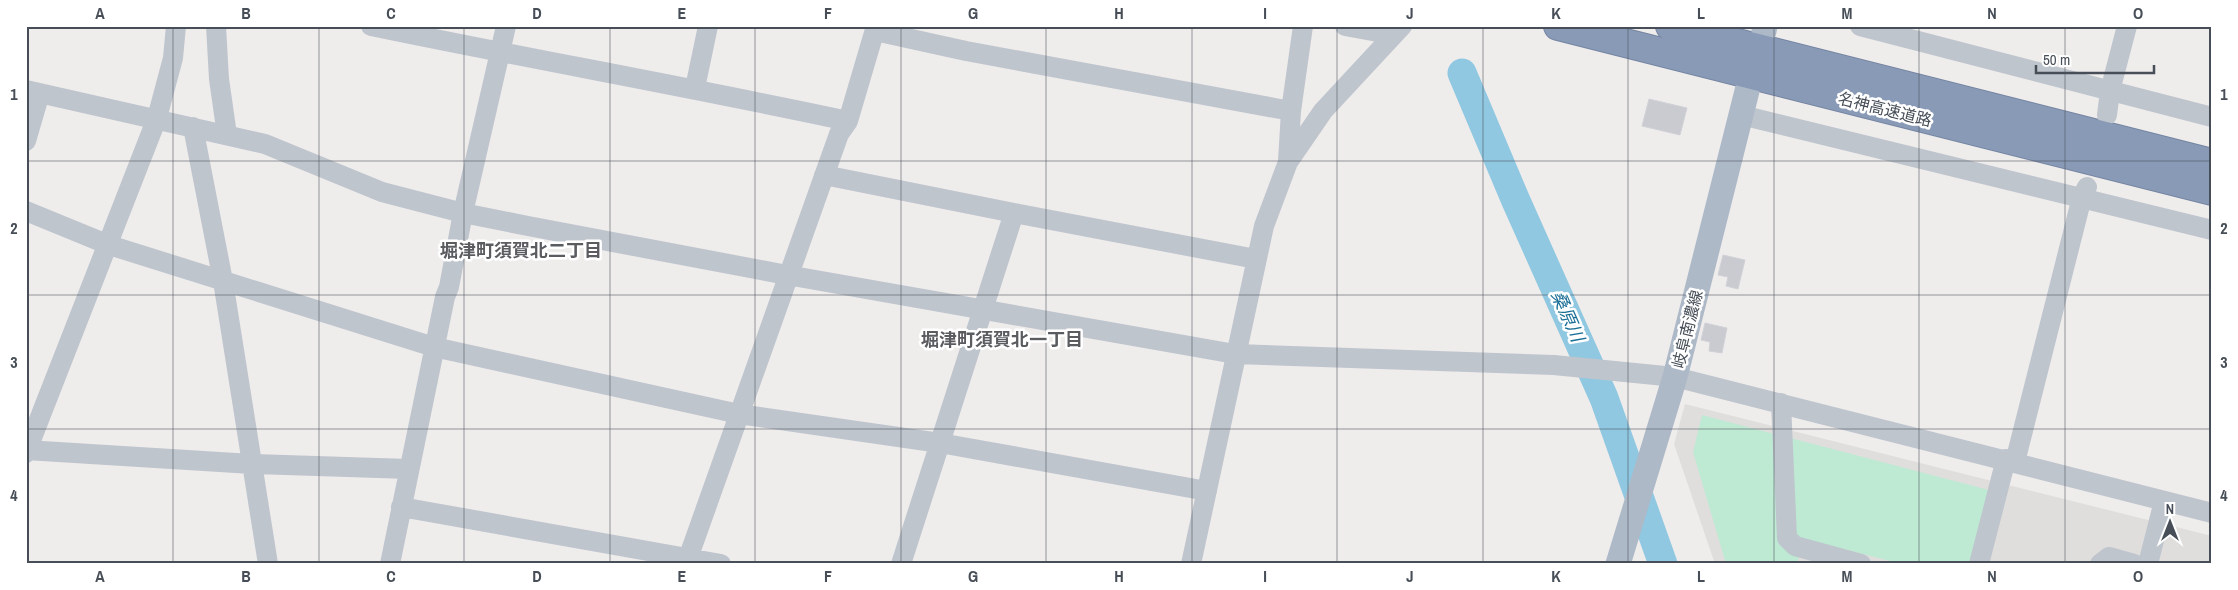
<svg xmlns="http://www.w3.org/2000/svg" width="2238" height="590" viewBox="0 0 2238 590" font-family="'Archivo Narrow','Noto Sans JP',sans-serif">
	<rect width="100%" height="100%" fill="#efecec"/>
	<path fill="#e0dedd" d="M 1685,404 L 2212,536 L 2212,564 L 1715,564 L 1674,444 Z"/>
	<path fill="#bee9d3" d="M 1702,415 L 1989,490 L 1970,564 L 1902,564 L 1804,539 L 1797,564 L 1726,564 L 1693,452 Z"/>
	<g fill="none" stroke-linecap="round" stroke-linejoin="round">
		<path stroke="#90c8e1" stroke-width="29" d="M 1462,73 L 1516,201 L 1604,398 L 1663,564"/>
	</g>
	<path fill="#cacbd0" stroke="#d1d2d7" d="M 1649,99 L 1687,108 L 1680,135 L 1642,126 Z
		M 1723,255 L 1745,260 L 1738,289 L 1726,286 L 1728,277 L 1718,275 Z
		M 1705,323 L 1727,328 L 1722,353 L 1709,351 L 1710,342 L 1701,340 Z"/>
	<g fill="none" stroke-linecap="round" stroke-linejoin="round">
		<g stroke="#7485a2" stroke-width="30">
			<path id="highway" d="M 1558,26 L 2212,191
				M 1670,26 L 2212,163"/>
		</g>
		<path stroke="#bfc5cd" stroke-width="20" d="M 216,26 L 219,79 L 227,135
			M 371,26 C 530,59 689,87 848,121
			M 1345,26 L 1394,35
			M 1860,26 L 2212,117
			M 875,31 L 966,51 L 1291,111
			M 695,88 L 708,26
			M 26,90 L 265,144 L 382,192 L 463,213 L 528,226 L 787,275 L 1235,354 L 1554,365 L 1675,377 L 2212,513
			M 1741,115 L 2212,230
			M 2107,115 L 2110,91 L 2127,26
			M 193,127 L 223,281 L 268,564
			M 26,141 L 40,93
			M 1288,161 L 1291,111 L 1303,26
			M 824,175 L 1014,213
			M 26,211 L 109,245 L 434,347 L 739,414 L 940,443 L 1207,491
			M 1781,403 L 1787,538 L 1795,546 L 1861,564
			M 26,450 L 252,464 L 409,469
			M 26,453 L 157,118 L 173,58 L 176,26
			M 2015,462 L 2082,197 L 2087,187
			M 401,507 L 721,564
			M 390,564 L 445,297 L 449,287 L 463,213 L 506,26
			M 686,564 L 839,134 L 848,121 L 876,26
			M 901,564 L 1014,213 L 1256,259
			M 1191,564 L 1264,226 L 1288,162 L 1323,111 L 1402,26
			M 1979,564 L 2006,459
			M 2100,564 L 2109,557 L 2134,564
			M 2148,564 L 2164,501"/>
		<path stroke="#aeb9c8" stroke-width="25" d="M 1764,31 L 1765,26
			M 1618,564 L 1675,377 L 1747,91"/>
		<use href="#highway" stroke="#899ab6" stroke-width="28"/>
	</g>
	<path fill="none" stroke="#474e57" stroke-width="1" stroke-opacity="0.55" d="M 173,26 L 173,564M 319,26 L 319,564M 464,26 L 464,564M 610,26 L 610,564M 755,26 L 755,564M 901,26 L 901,564M 1046,26 L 1046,564M 1192,26 L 1192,564M 1337,26 L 1337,564M 1483,26 L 1483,564M 1628,26 L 1628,564M 1774,26 L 1774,564M 1919,26 L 1919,564M 2065,26 L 2065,564M 26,161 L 2212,161M 26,295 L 2212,295M 26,429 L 2212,429"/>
	<g text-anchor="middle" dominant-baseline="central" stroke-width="5" stroke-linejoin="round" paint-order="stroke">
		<g font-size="16" fill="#474e57" stroke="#fff">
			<text transform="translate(1885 109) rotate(14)">名神高速道路</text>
			<text transform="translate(1687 329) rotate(-76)">岐阜南濃線</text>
		</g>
		<g font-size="18" font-weight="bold" fill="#5a5c60" stroke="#fff">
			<text x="521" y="250">堀津町須賀北二丁目</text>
			<text x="1002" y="339">堀津町須賀北一丁目</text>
		</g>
		<g font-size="18" font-style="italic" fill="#1b6f96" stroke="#fff">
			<text transform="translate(1568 316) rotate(66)">桑原川</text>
		</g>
	</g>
	<rect width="2238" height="590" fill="none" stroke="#ffffff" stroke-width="55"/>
	<g transform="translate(2170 522)" stroke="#ffffff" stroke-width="4" paint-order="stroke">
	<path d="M0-4L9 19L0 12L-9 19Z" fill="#474e57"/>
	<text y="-8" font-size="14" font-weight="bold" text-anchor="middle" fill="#474e57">N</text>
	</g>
	<path d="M2036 65v8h118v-8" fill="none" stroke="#474e57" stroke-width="2.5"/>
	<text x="2043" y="65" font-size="15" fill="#474e57" stroke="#ffffff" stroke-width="4" paint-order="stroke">50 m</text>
	<rect x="28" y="28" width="2182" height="534" fill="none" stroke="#474e57" stroke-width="2"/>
	<g font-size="16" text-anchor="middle" font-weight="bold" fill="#474e57">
		<text x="100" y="19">A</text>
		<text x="246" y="19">B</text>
		<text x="391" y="19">C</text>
		<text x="537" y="19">D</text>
		<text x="682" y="19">E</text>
		<text x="828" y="19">F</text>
		<text x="973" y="19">G</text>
		<text x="1119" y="19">H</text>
		<text x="1265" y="19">I</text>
		<text x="1410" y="19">J</text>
		<text x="1556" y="19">K</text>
		<text x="1701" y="19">L</text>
		<text x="1847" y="19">M</text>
		<text x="1992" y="19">N</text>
		<text x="2138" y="19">O</text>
		<text x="14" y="100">1</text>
		<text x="2224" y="100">1</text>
		<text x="14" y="234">2</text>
		<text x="2224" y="234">2</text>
		<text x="14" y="368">3</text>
		<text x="2224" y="368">3</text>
		<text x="14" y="501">4</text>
		<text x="2224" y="501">4</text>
		<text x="100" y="582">A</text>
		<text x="246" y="582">B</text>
		<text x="391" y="582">C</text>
		<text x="537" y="582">D</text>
		<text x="682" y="582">E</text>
		<text x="828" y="582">F</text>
		<text x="973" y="582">G</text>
		<text x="1119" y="582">H</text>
		<text x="1265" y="582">I</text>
		<text x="1410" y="582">J</text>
		<text x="1556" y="582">K</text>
		<text x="1701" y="582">L</text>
		<text x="1847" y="582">M</text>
		<text x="1992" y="582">N</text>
		<text x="2138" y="582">O</text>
	</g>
</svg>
